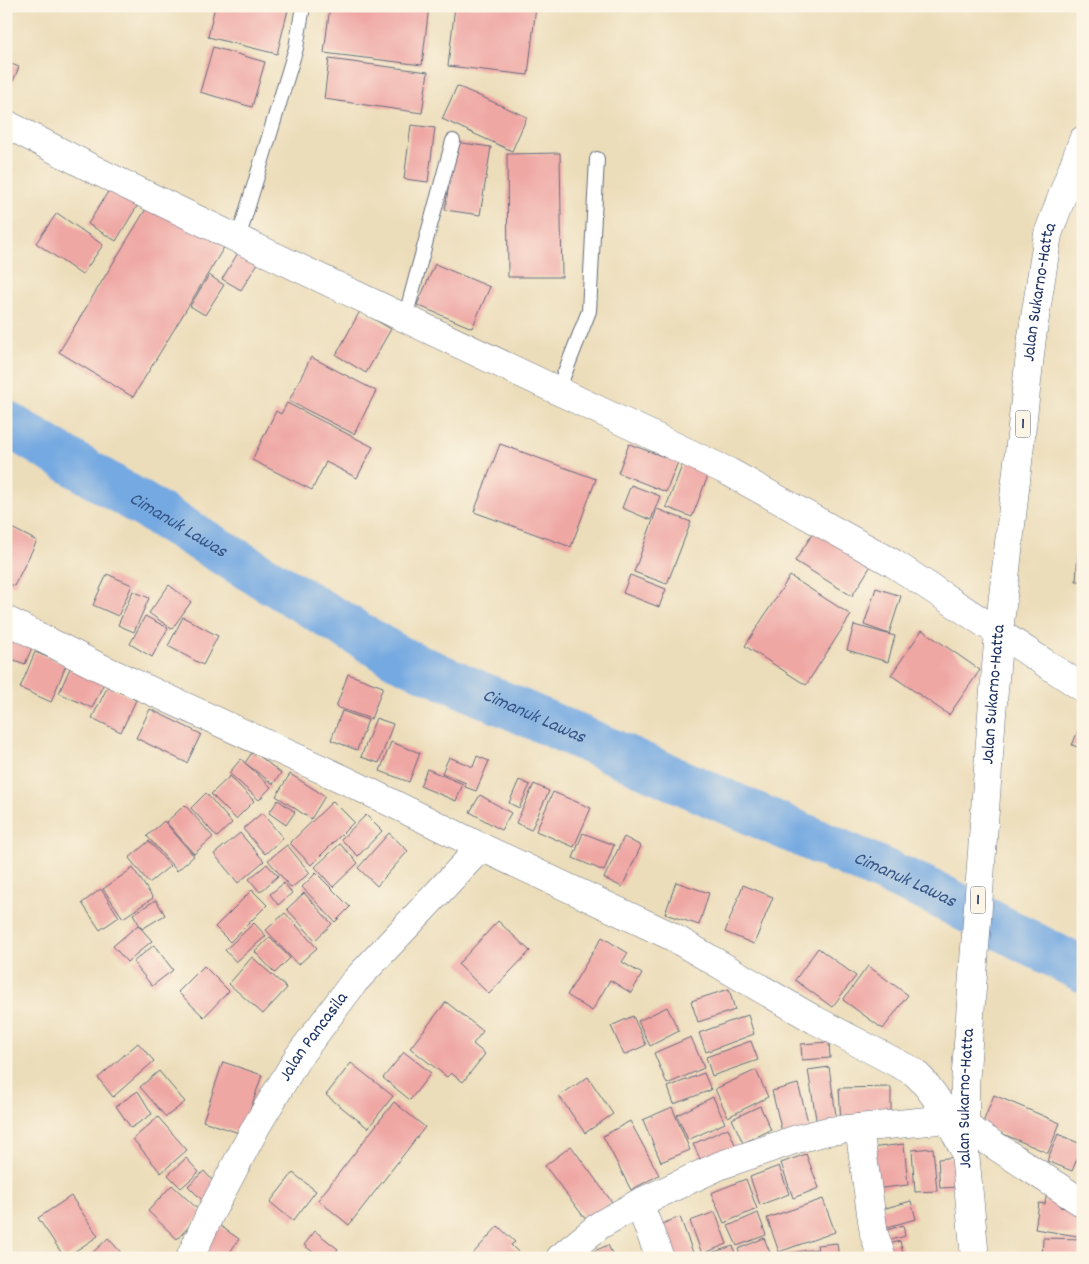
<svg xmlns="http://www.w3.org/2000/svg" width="1089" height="1264" viewBox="0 0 1089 1264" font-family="Dekko,sans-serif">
	<rect width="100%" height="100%" fill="#fcf5e5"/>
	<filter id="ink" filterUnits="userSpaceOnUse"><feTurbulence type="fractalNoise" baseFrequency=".02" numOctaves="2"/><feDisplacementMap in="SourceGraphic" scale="10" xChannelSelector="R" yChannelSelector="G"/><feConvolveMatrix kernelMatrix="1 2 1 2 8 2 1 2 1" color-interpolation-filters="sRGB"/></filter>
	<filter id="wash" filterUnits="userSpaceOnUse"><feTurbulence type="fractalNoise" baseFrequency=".0096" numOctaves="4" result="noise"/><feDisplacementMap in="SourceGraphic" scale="20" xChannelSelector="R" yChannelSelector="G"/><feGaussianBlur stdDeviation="1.12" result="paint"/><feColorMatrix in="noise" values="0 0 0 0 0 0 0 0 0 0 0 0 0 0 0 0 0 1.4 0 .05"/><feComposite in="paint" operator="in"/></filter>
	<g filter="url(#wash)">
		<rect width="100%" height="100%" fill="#ecddba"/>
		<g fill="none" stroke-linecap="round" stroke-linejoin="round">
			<path stroke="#74a9e1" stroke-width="45" id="s1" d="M 6,423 L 397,657 L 930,891 L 1083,970"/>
		</g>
		<g id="blocks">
			<path fill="#efa7a4" d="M 215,6 L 289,6 L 277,54 L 208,37 Z
				M 330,6 L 429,6 L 422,65 L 324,53 Z
				M 455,6 L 536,6 L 528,75 L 448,66 Z
				M 213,47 L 265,62 L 252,107 L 200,92 Z
				M 329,59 L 428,72 L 422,113 L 324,99 Z
				M 6,62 L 19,67 L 6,98 Z
				M 457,86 L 527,117 L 512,151 L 442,119 Z
				M 411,125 L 435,128 L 428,182 L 404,179 Z
				M 455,142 L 491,147 L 480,215 L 445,210 Z
				M 560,153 L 562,277 L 508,277 L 507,154 Z
				M 114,182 L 142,198 L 116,241 L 88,224 Z
				M 152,199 L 226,244 L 133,397 L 59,352 Z
				M 57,213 L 103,245 L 82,275 L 36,243 Z
				M 241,248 L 260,260 L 241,290 L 222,279 Z
				M 435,264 L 490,287 L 472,328 L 417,305 Z
				M 209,275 L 224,285 L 205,315 L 190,306 Z
				M 360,311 L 391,329 L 366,373 L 336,355 Z
				M 311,357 L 376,391 L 354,434 L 289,401 Z
				M 287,403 L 373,447 L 357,478 L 326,462 L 312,490 L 252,460 L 276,411 L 281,414 Z
				M 500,444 L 596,479 L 571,547 L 474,512 Z
				M 629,444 L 678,462 L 666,492 L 618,473 Z
				M 683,463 L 709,473 L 692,517 L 666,507 Z
				M 631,485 L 660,496 L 651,520 L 622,508 Z
				M 657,509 L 691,522 L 667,584 L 634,572 Z
				M 6,525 L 37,541 L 14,586 L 6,582 Z
				M 815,530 L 872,564 L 852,596 L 795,561 Z
				M 1079,540 L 1083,540 L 1083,581 L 1076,581 Z
				M 107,574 L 132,585 L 118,616 L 93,605 Z
				M 630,575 L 666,589 L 659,607 L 623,593 Z
				M 790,576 L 851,615 L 806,685 L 745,646 Z
				M 169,585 L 191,602 L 172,629 L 149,613 Z
				M 876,588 L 901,596 L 889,634 L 864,625 Z
				M 133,591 L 149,598 L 134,632 L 118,625 Z
				M 145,616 L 168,628 L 152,657 L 130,644 Z
				M 183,617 L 218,636 L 203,665 L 168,646 Z
				M 854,625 L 895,636 L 888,662 L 847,650 Z
				M 6,626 L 36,638 L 25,664 L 6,657 Z
				M 922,630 L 980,670 L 949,715 L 891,675 Z
				M 35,652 L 66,665 L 51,702 L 20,688 Z
				M 70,668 L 104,683 L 92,708 L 59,693 Z
				M 348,674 L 383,687 L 371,719 L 336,707 Z
				M 108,686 L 136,700 L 121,732 L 92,718 Z
				M 150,709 L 201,734 L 187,763 L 136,738 Z
				M 342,711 L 368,720 L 357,750 L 331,740 Z
				M 376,718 L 393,724 L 379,763 L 361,757 Z
				M 1083,719 L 1083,749 L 1072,745 Z
				M 391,742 L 420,753 L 409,782 L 380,771 Z
				M 253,751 L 281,773 L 273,784 L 245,763 Z
				M 477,756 L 489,761 L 476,791 L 465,787 L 466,783 L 442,773 L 449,757 L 473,767 Z
				M 241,759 L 271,787 L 259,800 L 229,773 Z
				M 427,769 L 463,784 L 456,801 L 420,786 Z
				M 290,774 L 325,796 L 311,819 L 276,796 Z
				M 230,776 L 254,801 L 236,819 L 211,794 Z
				M 519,780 L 530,785 L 519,808 L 509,803 Z
				M 534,784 L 549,791 L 531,830 L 516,823 Z
				M 553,792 L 591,808 L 574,847 L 536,831 Z
				M 206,793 L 232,823 L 217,837 L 191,808 Z
				M 480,795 L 511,813 L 501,830 L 470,812 Z
				M 278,800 L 295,812 L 286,825 L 269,813 Z
				M 333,801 L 354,822 L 311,865 L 290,843 Z
				M 185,805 L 213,837 L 194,854 L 166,822 Z
				M 262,813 L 283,838 L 265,854 L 243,829 Z
				M 366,815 L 382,831 L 358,856 L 341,839 Z
				M 164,821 L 194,856 L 177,871 L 147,836 Z
				M 240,833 L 264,861 L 238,883 L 214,854 Z
				M 389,833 L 408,851 L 377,886 L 358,868 Z
				M 583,833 L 614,845 L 604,871 L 573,858 Z
				M 624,837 L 641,846 L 622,887 L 604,878 Z
				M 149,841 L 170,866 L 149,883 L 129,858 Z
				M 340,844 L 358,863 L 333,887 L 315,867 Z
				M 287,845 L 310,873 L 291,888 L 268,860 Z
				M 267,864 L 278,876 L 260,892 L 249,879 Z
				M 133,868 L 153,898 L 123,918 L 103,889 Z
				M 316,873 L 350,907 L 335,922 L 302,887 Z
				M 676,882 L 709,893 L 699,925 L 665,914 Z
				M 284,883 L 292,893 L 278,905 L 270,894 Z
				M 743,885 L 773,897 L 754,944 L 725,932 Z
				M 101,889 L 119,917 L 100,930 L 82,903 Z
				M 252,890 L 267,905 L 230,942 L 215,927 Z
				M 304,893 L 332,924 L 315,940 L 287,909 Z
				M 156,900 L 165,915 L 142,929 L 133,914 Z
				M 285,913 L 317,948 L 298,965 L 266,930 Z
				M 498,921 L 530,951 L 489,994 L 458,964 Z
				M 254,923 L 266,936 L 236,962 L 225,950 Z
				M 138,925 L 152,941 L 127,962 L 113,946 Z
				M 270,937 L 290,958 L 275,973 L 255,952 Z
				M 602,937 L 628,953 L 622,962 L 642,974 L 631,993 L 610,980 L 592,1011 L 567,995 Z
				M 154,945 L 173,970 L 152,986 L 133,962 Z
				M 818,948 L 856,976 L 832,1007 L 795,980 Z
				M 252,957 L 287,988 L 263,1014 L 229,984 Z
				M 204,966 L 229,991 L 204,1017 L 178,992 Z
				M 868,966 L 908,995 L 883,1029 L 843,1000 Z
				M 729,989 L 735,1010 L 698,1022 L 691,1001 Z
				M 446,1002 L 483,1031 L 473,1044 L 485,1054 L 463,1082 L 451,1073 L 447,1077 L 410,1048 Z
				M 667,1007 L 679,1031 L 650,1046 L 638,1021 Z
				M 748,1015 L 754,1034 L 706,1052 L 699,1033 Z
				M 633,1016 L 646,1045 L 624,1055 L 611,1026 Z
				M 691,1037 L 704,1068 L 667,1084 L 654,1053 Z
				M 751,1041 L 758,1060 L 712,1076 L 706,1057 Z
				M 829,1042 L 830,1058 L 802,1060 L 801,1044 Z
				M 138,1043 L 154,1061 L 113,1097 L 98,1078 Z
				M 404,1052 L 431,1073 L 410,1100 L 383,1078 Z
				M 223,1062 L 262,1075 L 242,1134 L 203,1121 Z
				M 351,1063 L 393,1096 L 368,1128 L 326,1095 Z
				M 829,1067 L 837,1122 L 817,1125 L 808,1070 Z
				M 756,1070 L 768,1097 L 728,1117 L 715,1089 Z
				M 159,1071 L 185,1102 L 166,1117 L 140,1087 Z
				M 704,1073 L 711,1090 L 674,1104 L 668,1087 Z
				M 588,1077 L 613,1114 L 585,1133 L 559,1096 Z
				M 798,1084 L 810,1129 L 783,1136 L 772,1091 Z
				M 891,1087 L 891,1121 L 841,1123 L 839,1088 Z
				M 138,1091 L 152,1114 L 131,1128 L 116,1106 Z
				M 994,1095 L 1060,1123 L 1048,1153 L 982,1125 Z
				M 713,1097 L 725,1123 L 688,1140 L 677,1115 Z
				M 394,1102 L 425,1127 L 349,1225 L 318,1200 Z
				M 760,1106 L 771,1130 L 743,1143 L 732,1119 Z
				M 672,1107 L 690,1150 L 661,1162 L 643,1120 Z
				M 158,1117 L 187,1150 L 161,1173 L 133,1139 Z
				M 630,1121 L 659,1175 L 631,1190 L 603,1136 Z
				M 728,1128 L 737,1149 L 703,1165 L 693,1144 Z
				M 1058,1134 L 1083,1145 L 1072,1171 L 1047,1161 Z
				M 904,1144 L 908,1185 L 874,1189 L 870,1148 Z
				M 571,1146 L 612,1202 L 587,1221 L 545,1166 Z
				M 933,1148 L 937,1191 L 915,1192 L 912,1150 Z
				M 806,1154 L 819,1188 L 793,1198 L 781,1163 Z
				M 956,1157 L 959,1187 L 940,1188 L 938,1159 Z
				M 186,1158 L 199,1172 L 181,1188 L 168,1175 Z
				M 779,1166 L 789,1194 L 760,1205 L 750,1177 Z
				M 204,1171 L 221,1190 L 206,1204 L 188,1186 Z
				M 293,1173 L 316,1191 L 293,1221 L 270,1202 Z
				M 746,1179 L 757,1209 L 724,1223 L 711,1193 Z
				M 172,1185 L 202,1213 L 177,1239 L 148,1211 Z
				M 1047,1192 L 1063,1195 L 1060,1207 L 1083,1211 L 1083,1237 L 1035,1229 L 1039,1203 L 1045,1204 Z
				M 71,1196 L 98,1236 L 65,1258 L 38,1218 Z
				M 823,1199 L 835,1232 L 779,1252 L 767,1218 Z
				M 911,1201 L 916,1219 L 880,1229 L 875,1211 Z
				M 715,1212 L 727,1244 L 702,1254 L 690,1221 Z
				M 758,1213 L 766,1235 L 737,1246 L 728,1226 Z
				M 680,1217 L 695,1258 L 662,1258 L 651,1228 Z
				M 219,1225 L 239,1239 L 226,1258 L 214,1258 L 202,1249 Z
				M 903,1225 L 905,1236 L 884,1242 L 881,1232 Z
				M 498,1226 L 515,1242 L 511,1245 L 524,1258 L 469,1258 Z
				M 315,1231 L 338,1249 L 331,1258 L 320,1258 L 304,1245 Z
				M 108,1238 L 126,1258 L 87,1258 Z
				M 764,1238 L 771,1255 L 765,1258 L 741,1258 L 738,1249 Z
				M 1043,1238 L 1083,1239 L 1083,1258 L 1042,1257 Z
				M 900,1241 L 904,1258 L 885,1258 L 882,1246 Z
				M 837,1243 L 839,1258 L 819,1258 L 817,1245 Z
				M 608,1245 L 614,1258 L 579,1258 Z
				M 733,1246 L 736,1258 L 702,1258 L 701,1256 Z
				M 816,1249 L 817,1258 L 784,1258 L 784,1254 Z
				M 972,1252 L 972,1258 L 931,1258 L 931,1255 Z"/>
		</g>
	</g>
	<g filter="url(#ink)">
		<use href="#blocks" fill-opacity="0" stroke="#646c7e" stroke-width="1"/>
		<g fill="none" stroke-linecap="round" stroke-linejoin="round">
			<g stroke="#646c7e" stroke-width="16">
				<path id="service" d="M 238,239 L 296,48 L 303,6
					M 405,318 L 453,141
					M 558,390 L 589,311 L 597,159"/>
			</g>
			<g stroke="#646c7e" stroke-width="29">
				<g id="minor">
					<path d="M 6,124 L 97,171 L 238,239 L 729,472 L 893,563 L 1083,688"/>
					<path d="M 6,620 L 99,667 L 347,781 L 481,847 L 669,935 L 815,1020 L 914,1072 C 937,1093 951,1124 965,1152"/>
					<path d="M 965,1126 L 1083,1203"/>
					<path d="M 859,1128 L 874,1234 L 882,1258"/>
					<path d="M 639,1203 L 660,1258"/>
					<path id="s2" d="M 190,1258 L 210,1214 L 257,1125 L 298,1057 L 354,982 L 481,847"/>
					<path d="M 560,1258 L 600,1225 L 639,1203 L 721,1165 L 797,1139 L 828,1131 L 948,1119"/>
				</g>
			</g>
			<g stroke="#646c7e" stroke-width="29">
				<g id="trunk">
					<path id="s3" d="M 975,1258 L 965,1152 L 965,1085 L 992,714 L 999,632 L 1032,337 L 1048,234 L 1083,140"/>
				</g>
			</g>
			<use href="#service" stroke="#fff" stroke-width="14"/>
			<use href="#minor" stroke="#fff" stroke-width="28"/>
			<use href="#trunk" stroke="#fff" stroke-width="28"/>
		</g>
	</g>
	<g text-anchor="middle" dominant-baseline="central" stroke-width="4" stroke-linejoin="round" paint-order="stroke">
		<g fill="#fcf5e5" stroke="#5e6a86" stroke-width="1">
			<rect x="1015.5" y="410.5" width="15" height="27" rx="4"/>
			<rect x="970.5" y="886.5" width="15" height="27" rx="4"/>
		</g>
		<g font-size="16" font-weight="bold" fill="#1b2f5e">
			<text x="1023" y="424">1</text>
			<text x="978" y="900">1</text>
		</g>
		<g font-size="18" fill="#1b2f5e" stroke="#fcf5e5">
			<text stroke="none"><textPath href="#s3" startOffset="970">Jalan Sukarno-Hatta</textPath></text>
			<text stroke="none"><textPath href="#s3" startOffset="565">Jalan Sukarno-Hatta</textPath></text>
			<text stroke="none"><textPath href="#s2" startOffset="254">Jalan Pancasila</textPath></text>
			<text stroke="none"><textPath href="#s3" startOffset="160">Jalan Sukarno-Hatta</textPath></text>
		</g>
		<g font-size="19" font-style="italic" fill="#365485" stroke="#fcf5e5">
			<text stroke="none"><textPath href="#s1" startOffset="200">Cimanuk Lawas</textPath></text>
			<text stroke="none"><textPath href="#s1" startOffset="605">Cimanuk Lawas</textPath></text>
			<text stroke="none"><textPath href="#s1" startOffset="1010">Cimanuk Lawas</textPath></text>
		</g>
	</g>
	<rect width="1089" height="1264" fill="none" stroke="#fcf5e5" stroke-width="25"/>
</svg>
